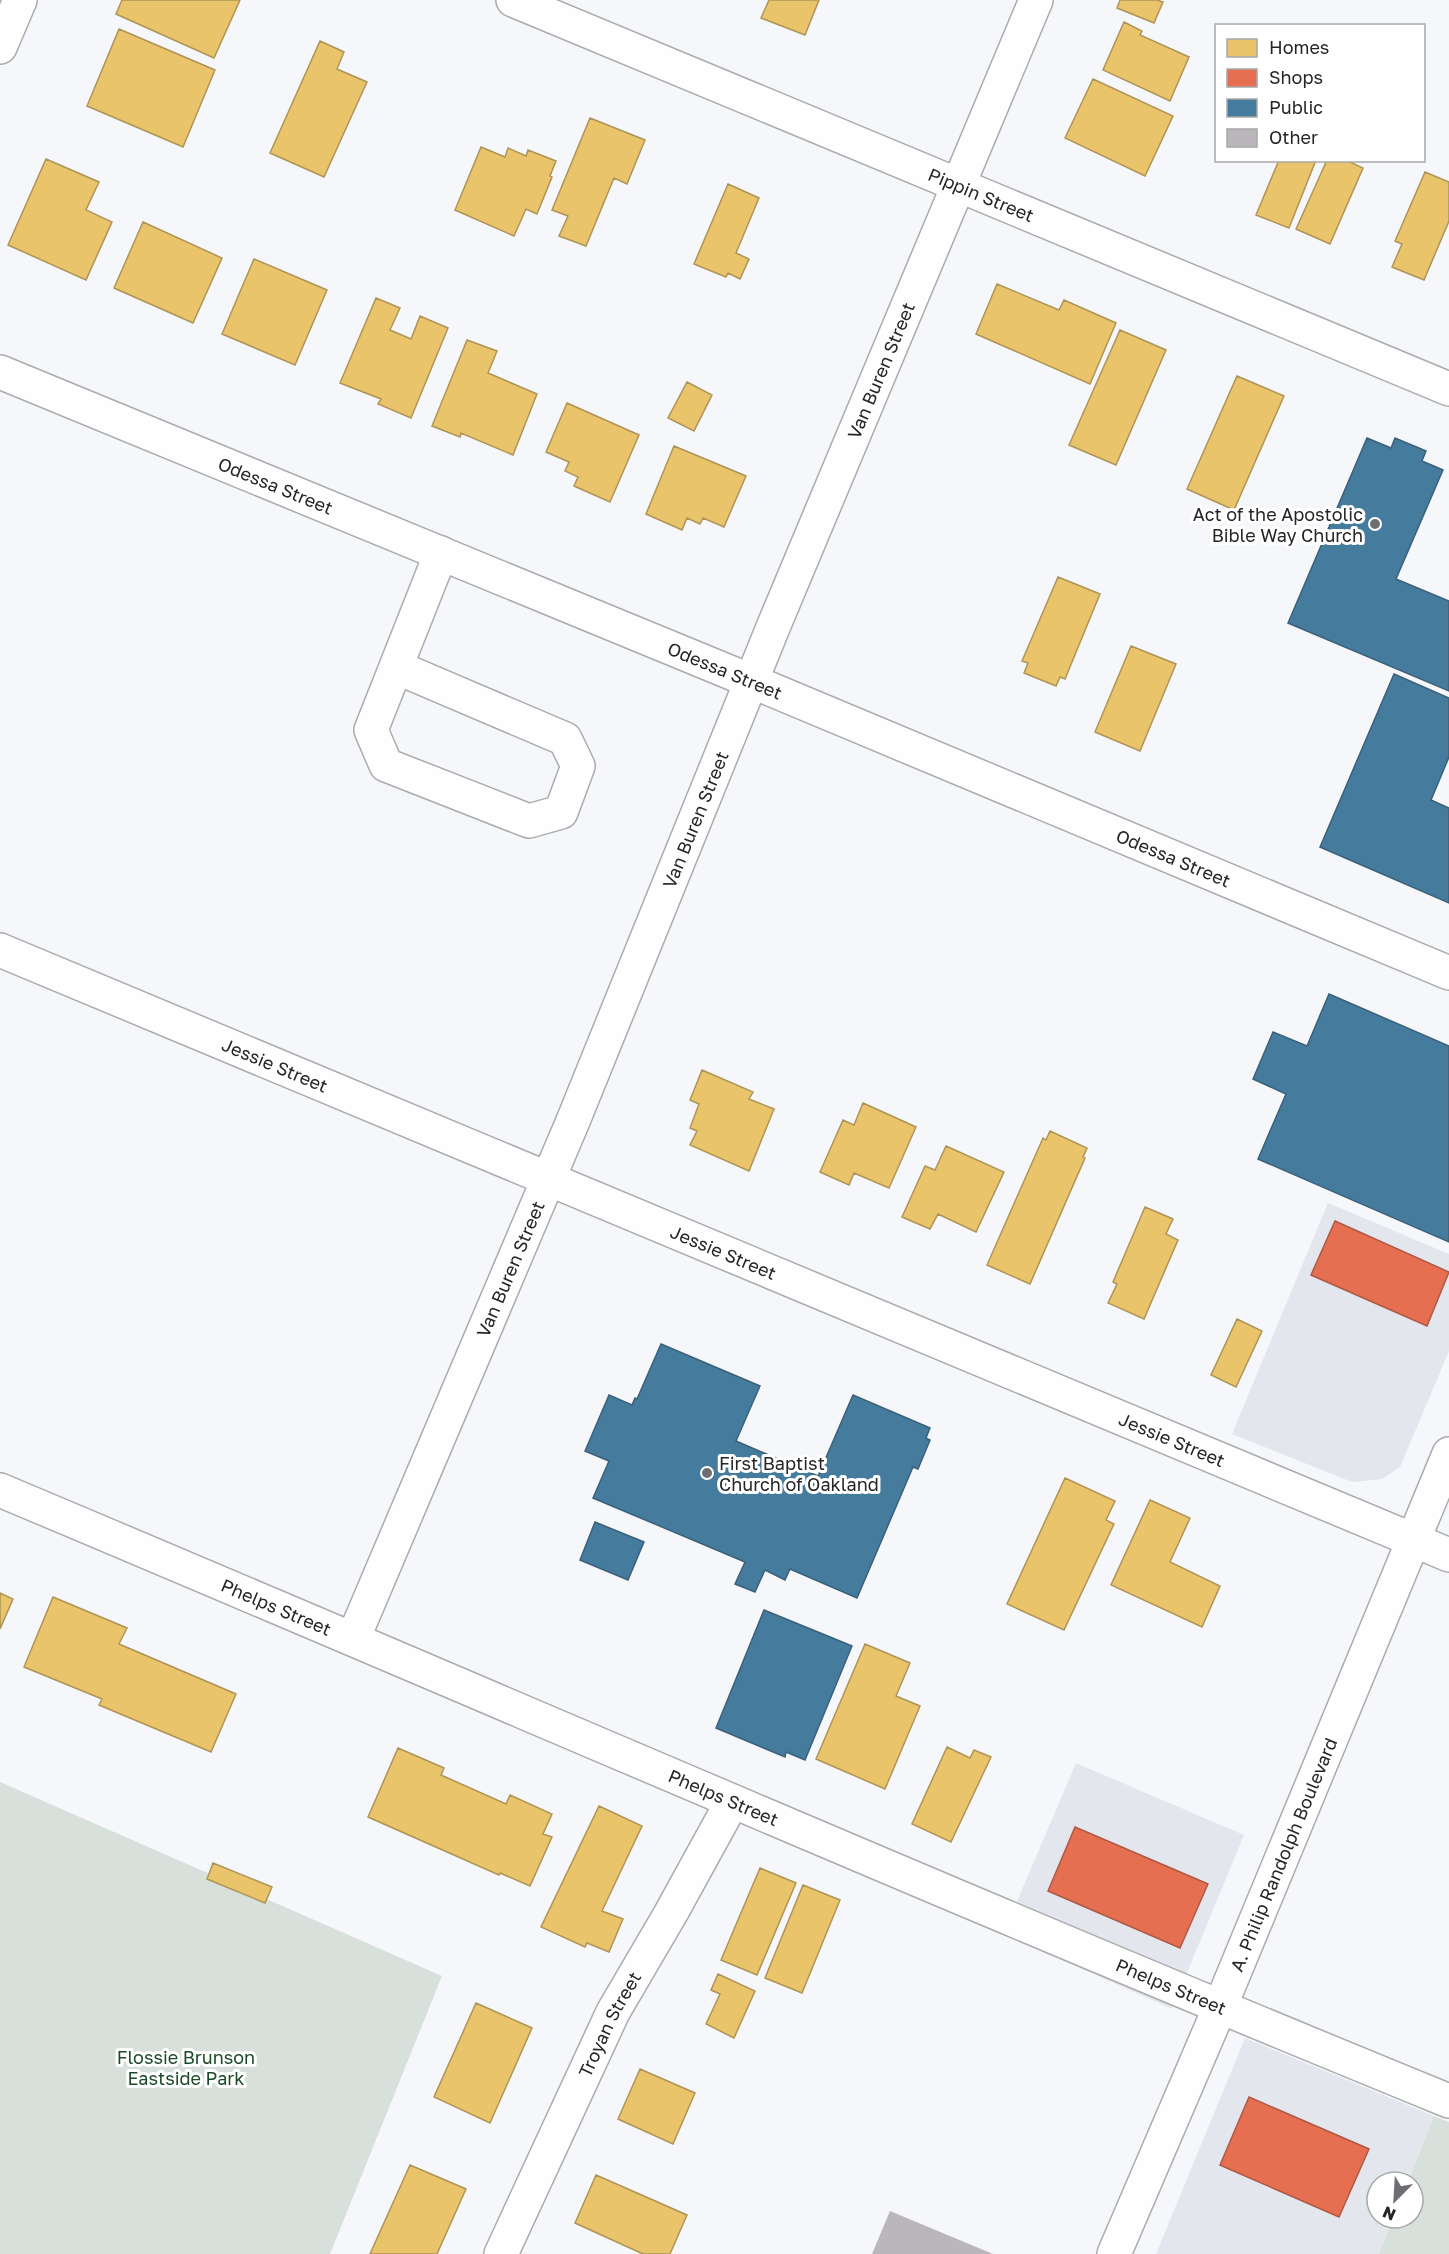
<svg xmlns="http://www.w3.org/2000/svg" width="1449" height="2254" viewBox="0 0 1449 2254" font-family="'Golos Text',sans-serif">
	<rect width="100%" height="100%" fill="#f6f7fb"/>
	<path fill="#e4e6ed" d="M 1328,1203 L 1449,1254 L 1449,1351 L 1400,1467 L 1382,1479 L 1352,1482 L 1232,1434 Z
		M 1076,1763 L 1244,1835 L 1172,2009 L 1003,1934 Z
		M 1245,2038 L 1434,2116 L 1408,2182 L 1377,2182 L 1377,2218 L 1393,2218 L 1379,2254 L 1156,2254 Z"/>
	<path fill="#d7e0da" d="M 0,1782 L 442,1976 L 330,2254 L 0,2254 Z
		M 1434,2116 L 1449,2122 L 1449,2254 L 1379,2254 L 1393,2218 L 1413,2218 L 1413,2182 L 1408,2182 Z"/>
	<path fill="#e9c46a" stroke="#ae9456" stroke-width="1.5" d="M 122,0 L 240,0 L 214,58 L 116,14 Z
		M 769,0 L 819,0 L 805,35 L 761,18 Z
		M 1120,0 L 1157,0 L 1163,2 L 1154,23 L 1117,8 Z
		M 1124,22 L 1142,31 L 1140,35 L 1189,57 L 1170,101 L 1103,70 Z
		M 119,29 L 215,70 L 183,147 L 87,106 Z
		M 320,41 L 344,52 L 337,69 L 367,82 L 324,177 L 270,153 Z
		M 1093,79 L 1173,116 L 1145,176 L 1065,138 Z
		M 590,118 L 645,140 L 627,184 L 614,178 L 586,246 L 559,236 L 568,216 L 552,210 Z
		M 481,147 L 505,157 L 508,148 L 526,156 L 528,150 L 556,161 L 550,176 L 552,177 L 537,214 L 526,209 L 514,236 L 455,210 Z
		M 46,159 L 99,182 L 86,210 L 112,222 L 86,280 L 8,245 Z
		M 1279,160 L 1316,160 L 1289,228 L 1256,215 Z
		M 1327,160 L 1346,160 L 1363,168 L 1330,244 L 1296,229 Z
		M 1425,172 L 1449,182 L 1449,221 L 1424,280 L 1392,267 L 1402,244 L 1395,241 Z
		M 728,184 L 759,198 L 736,253 L 749,259 L 740,279 L 728,273 L 726,277 L 694,264 Z
		M 143,222 L 222,258 L 193,323 L 114,288 Z
		M 254,259 L 327,290 L 295,365 L 222,334 Z
		M 997,284 L 1059,310 L 1064,300 L 1116,323 L 1090,384 L 976,334 Z
		M 376,298 L 400,308 L 390,330 L 411,339 L 420,316 L 448,328 L 411,418 L 378,404 L 381,399 L 340,383 Z
		M 1120,330 L 1166,350 L 1116,465 L 1069,445 Z
		M 467,340 L 497,351 L 488,373 L 537,394 L 513,455 L 461,433 L 460,437 L 432,426 Z
		M 1237,376 L 1284,396 L 1234,510 L 1187,489 Z
		M 687,382 L 712,395 L 694,431 L 668,418 Z
		M 567,403 L 639,435 L 610,502 L 574,486 L 578,477 L 565,471 L 569,462 L 546,452 Z
		M 674,446 L 746,476 L 724,527 L 703,518 L 700,524 L 687,518 L 682,530 L 646,514 Z
		M 1058,577 L 1100,594 L 1065,679 L 1060,677 L 1056,686 L 1024,673 L 1028,663 L 1022,661 Z
		M 1131,646 L 1176,664 L 1140,751 L 1095,732 Z
		M 702,1070 L 753,1092 L 749,1099 L 774,1109 L 749,1171 L 690,1145 L 697,1131 L 690,1128 L 699,1104 L 690,1100 Z
		M 863,1103 L 916,1127 L 889,1188 L 854,1173 L 849,1185 L 820,1172 L 843,1120 L 854,1125 Z
		M 1050,1131 L 1087,1148 L 1083,1157 L 1085,1158 L 1030,1284 L 987,1265 L 1043,1138 L 1046,1140 Z
		M 946,1146 L 1004,1172 L 976,1232 L 938,1214 L 930,1229 L 902,1217 L 925,1166 L 935,1170 Z
		M 1145,1207 L 1173,1219 L 1166,1234 L 1178,1240 L 1144,1319 L 1108,1303 L 1117,1284 L 1113,1282 Z
		M 1237,1319 L 1262,1331 L 1236,1387 L 1211,1375 Z
		M 1065,1478 L 1115,1501 L 1106,1520 L 1114,1524 L 1064,1630 L 1007,1604 Z
		M 1150,1500 L 1190,1518 L 1170,1562 L 1220,1586 L 1202,1627 L 1111,1585 Z
		M 0,1593 L 13,1599 L 0,1629 Z
		M 53,1597 L 127,1628 L 119,1644 L 236,1694 L 211,1752 L 99,1705 L 102,1699 L 24,1667 Z
		M 865,1644 L 910,1663 L 896,1696 L 920,1706 L 885,1789 L 816,1759 Z
		M 947,1747 L 970,1758 L 974,1750 L 991,1757 L 951,1842 L 912,1824 Z
		M 398,1748 L 444,1768 L 441,1775 L 506,1804 L 510,1795 L 552,1814 L 543,1834 L 552,1837 L 530,1886 L 500,1873 L 499,1875 L 368,1817 Z
		M 599,1806 L 642,1826 L 602,1911 L 623,1919 L 609,1952 L 587,1943 L 585,1947 L 541,1927 Z
		M 213,1863 L 272,1887 L 265,1903 L 207,1879 Z
		M 760,1868 L 796,1883 L 757,1975 L 721,1960 Z
		M 803,1885 L 840,1900 L 802,1993 L 765,1978 Z
		M 718,1974 L 755,1991 L 734,2038 L 706,2024 L 720,1994 L 711,1990 Z
		M 476,2003 L 532,2028 L 490,2123 L 434,2097 Z
		M 640,2069 L 695,2093 L 673,2144 L 618,2119 Z
		M 410,2165 L 466,2189 L 437,2254 L 370,2254 Z
		M 596,2175 L 687,2215 L 670,2254 L 643,2254 L 575,2223 Z"/>
	<path fill="#e76f51" stroke="#ad5945" stroke-width="1.5" d="M 1335,1221 L 1449,1272 L 1427,1326 L 1311,1275 Z
		M 1075,1827 L 1208,1884 L 1180,1948 L 1048,1891 Z
		M 1249,2097 L 1369,2149 L 1339,2217 L 1220,2165 Z"/>
	<path fill="#457b9d" stroke="#3b617a" stroke-width="1.5" d="M 1367,438 L 1391,448 L 1395,438 L 1426,451 L 1422,461 L 1443,470 L 1396,579 L 1449,601 L 1449,691 L 1288,623 Z
		M 1394,674 L 1449,698 L 1449,757 L 1431,800 L 1449,808 L 1449,903 L 1320,847 Z
		M 1329,994 L 1449,1046 L 1449,1242 L 1258,1159 L 1286,1094 L 1253,1079 L 1273,1032 L 1307,1046 Z
		M 661,1344 L 760,1386 L 736,1441 L 818,1476 L 853,1395 L 930,1428 L 926,1438 L 930,1440 L 918,1469 L 913,1467 L 857,1598 L 790,1569 L 785,1580 L 765,1570 L 755,1592 L 735,1584 L 745,1562 L 593,1498 L 609,1461 L 585,1451 L 609,1395 L 632,1405 L 635,1398 L 637,1399 Z
		M 595,1522 L 644,1542 L 628,1580 L 580,1560 Z
		M 764,1610 L 852,1646 L 805,1760 L 786,1752 L 785,1757 L 716,1728 Z"/>
	<path fill="#bbb6bc" d="M 890,2211 L 993,2254 L 872,2254 Z"/>
	<g fill="none" stroke-linecap="round" stroke-linejoin="round">
		<g stroke="#aaabad" stroke-width="36">
			<g id="minor">
				<path id="s1" d="M 513,0 L 1449,389"/>
				<path d="M 0,47 L 20,0"/>
				<path id="s2" d="M 0,372 L 751,681 L 1449,973"/>
				<path d="M 396,667 L 565,739 L 578,766 L 561,812 L 529,821 L 386,765 L 371,730 L 441,553"/>
				<path id="s3" d="M 0,950 L 1449,1555"/>
				<path id="s4" d="M 0,1490 C 483,1693 964,1903 1449,2101"/>
				<path id="s5" d="M 353,1639 L 573,1121 L 774,625 L 1036,0"/>
				<path id="s6" d="M 501,2254 L 613,2012 L 671,1913 L 732,1802"/>
				<path id="s7" d="M 1114,2254 L 1220,2007 L 1449,1454"/>
			</g>
		</g>
		<use href="#minor" stroke="#fefefe" stroke-width="33"/>
	</g>
	<g fill="#6e6e72" stroke="#fff" stroke-width="2">
		<circle cx="1375" cy="524" r="6"/>
		<circle cx="707" cy="1473" r="6"/>
	</g>
	<g text-anchor="middle" dominant-baseline="central" stroke-width="6" stroke-linejoin="round" paint-order="stroke">
		<g font-size="18" fill="#252528" stroke="#fff">
			<text stroke="none"><textPath href="#s1" startOffset="507">Pippin Street</textPath></text>
			<text stroke="none"><textPath href="#s5" startOffset="1374">Van Buren Street</textPath></text>
			<text stroke="none"><textPath href="#s2" startOffset="298">Odessa Street</textPath></text>
			<text stroke="none"><textPath href="#s2" startOffset="784">Odessa Street</textPath></text>
			<text stroke="none"><textPath href="#s5" startOffset="888">Van Buren Street</textPath></text>
			<text stroke="none"><textPath href="#s2" startOffset="1270">Odessa Street</textPath></text>
			<text stroke="none"><textPath href="#s3" startOffset="298">Jessie Street</textPath></text>
			<text stroke="none"><textPath href="#s3" startOffset="784">Jessie Street</textPath></text>
			<text stroke="none"><textPath href="#s5" startOffset="402">Van Buren Street</textPath></text>
			<text stroke="none"><textPath href="#s3" startOffset="1270">Jessie Street</textPath></text>
			<text stroke="none"><textPath href="#s4" startOffset="300">Phelps Street</textPath></text>
			<text stroke="none"><textPath href="#s4" startOffset="786">Phelps Street</textPath></text>
			<text stroke="none"><textPath href="#s7" startOffset="434">A. Philip Randolph Boulevard</textPath></text>
			<text stroke="none"><textPath href="#s4" startOffset="1272">Phelps Street</textPath></text>
			<text stroke="none"><textPath href="#s6" startOffset="254">Troyan Street</textPath></text>
		</g>
		<g font-size="18" fill="#252528" stroke="#fff" text-anchor="end">
			<text x="1363" y="514">Act of the Apostolic<tspan x="1363" dy="21">Bible Way Church</tspan></text>
			<text x="719" y="1463" text-anchor="start">First Baptist<tspan x="719" dy="21">Church of Oakland</tspan></text>
		</g>
		<g font-size="18" fill="#1b4927" stroke="#fff">
			<text x="186" y="2057">Flossie Brunson<tspan x="186" dy="21">Eastside Park</tspan></text>
		</g>
	</g>
	<rect x="1215" y="24" width="210" height="138" fill="#ffffff" stroke="#a8a8a9" stroke-width="1.5"/>
	<rect x="1227" y="39" width="30" height="18" fill="#e9c46a" stroke="#a8a8a9" stroke-width="1.5"/>
	<text x="1269" y="54" font-size="18" fill="#252528">Homes</text>
	<rect x="1227" y="69" width="30" height="18" fill="#e76f51" stroke="#a8a8a9" stroke-width="1.5"/>
	<text x="1269" y="84" font-size="18" fill="#252528">Shops</text>
	<rect x="1227" y="99" width="30" height="18" fill="#457b9d" stroke="#a8a8a9" stroke-width="1.5"/>
	<text x="1269" y="114" font-size="18" fill="#252528">Public</text>
	<rect x="1227" y="129" width="30" height="18" fill="#bbb6bc" stroke="#a8a8a9" stroke-width="1.5"/>
	<text x="1269" y="144" font-size="18" fill="#252528">Other</text>
	<g transform="translate(1395 2200) rotate(204)"><circle r="28" fill="#ffffff" stroke="#a8a8a9" stroke-width="1.5"/>
	<path d="M0-4.5L10 22L0 15L-10 22Z" fill="#6e6e72"/>
	<text y="-9" font-size="16" font-weight="bold" text-anchor="middle" fill="#252528">N</text>
	</g>
</svg>
